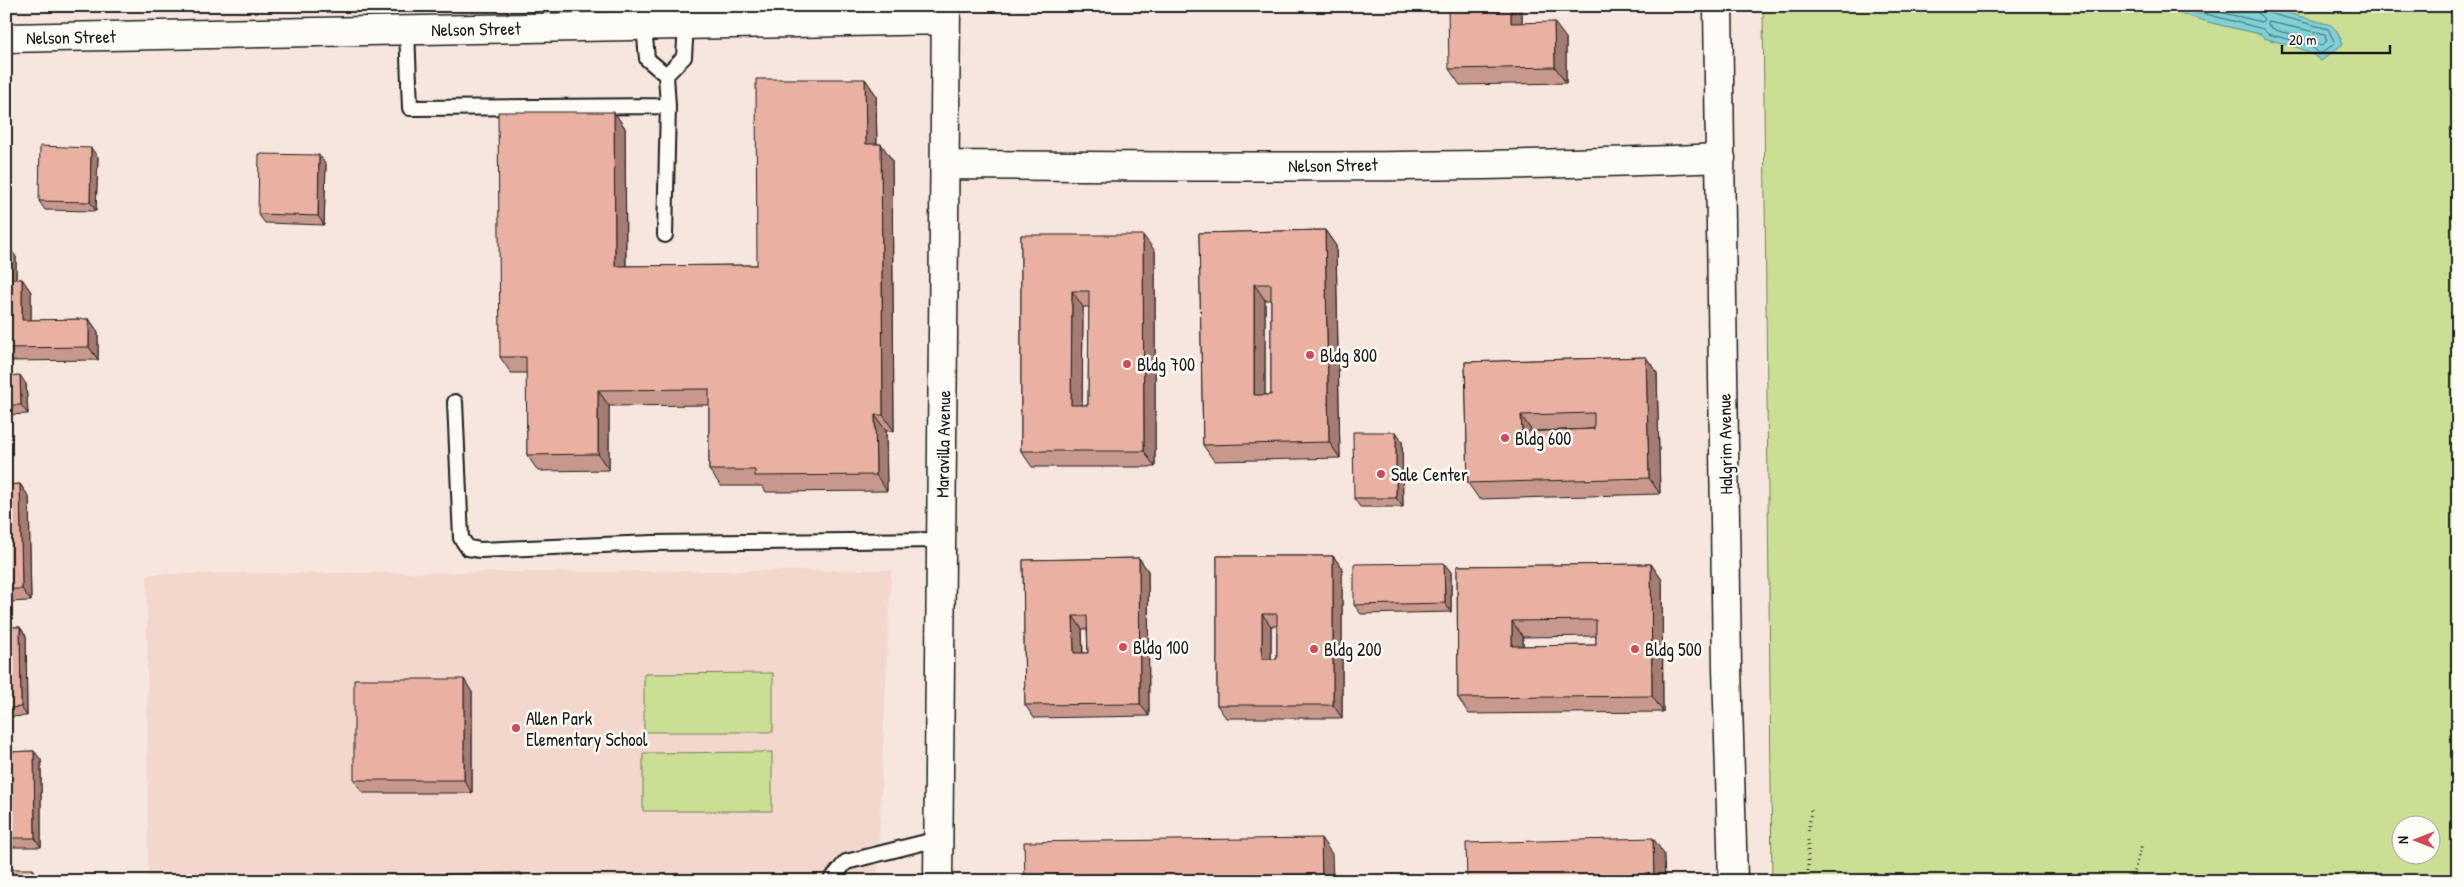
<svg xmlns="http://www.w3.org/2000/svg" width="2464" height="887" viewBox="0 0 2464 887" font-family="'Patrick Hand',sans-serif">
	<rect width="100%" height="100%" fill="#f7e6de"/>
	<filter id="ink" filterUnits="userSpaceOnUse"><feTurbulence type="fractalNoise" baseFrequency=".02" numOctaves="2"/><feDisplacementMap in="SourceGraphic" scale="10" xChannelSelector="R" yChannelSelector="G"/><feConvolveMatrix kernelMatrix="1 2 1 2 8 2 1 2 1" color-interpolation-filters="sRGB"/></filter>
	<g filter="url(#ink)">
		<path fill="#f3d6cc" d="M 891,570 L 877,881 L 148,881 L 147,574 Z"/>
		<path fill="#cadf94" stroke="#737e58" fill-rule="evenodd" d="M 1763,6 L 2458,6 L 2458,881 L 1772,881 ZM 2402,824 L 2432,824 L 2432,854 L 2402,854 Z
			M 773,673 L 773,732 L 644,732 L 644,674 Z
			M 772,752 L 772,811 L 643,811 L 643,753 Z"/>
		<path fill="#7fd0d7" stroke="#57888c" d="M 2165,6 L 2263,6 L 2331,25 L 2337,31 L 2343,44 L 2321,61 C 2304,46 2285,45 2264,38 L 2261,34 C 2229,27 2194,21 2165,6 Z"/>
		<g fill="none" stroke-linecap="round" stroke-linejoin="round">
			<path stroke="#446467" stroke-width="1" d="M 2176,6 L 2187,12 L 2206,14 L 2263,29 L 2268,34 L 2292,40 L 2312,47 L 2320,54 L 2335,43 L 2328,29 L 2265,12 L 2263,6
				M 2193,6 L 2262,22 L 2264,19 L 2258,13 L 2257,6
				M 2269,22 L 2325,34 L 2327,41 L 2320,46 C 2306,34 2277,35 2268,25 Z"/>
			<g stroke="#1c1c1c" stroke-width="18">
				<path id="service" d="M 644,26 L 647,59 L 666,75 L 668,106 L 665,235
					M 407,30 L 410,108 L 668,106
					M 666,75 L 684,57 L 686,25
					M 455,402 L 461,538 L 468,548 L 480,550 L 653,543 L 941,540
					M 830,881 L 846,862 L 938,839"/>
			</g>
			<g stroke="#1c1c1c" stroke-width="31">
				<path id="minor" d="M 1718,6 L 1727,667 L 1733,881
					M 6,38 L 946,20
					M 946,165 C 1204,167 1463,169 1721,158
					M 938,881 L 946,6"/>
			</g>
			<path stroke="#1c1c1c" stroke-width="3" stroke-dasharray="1 4" stroke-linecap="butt" d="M 1808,881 L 1808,835 L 1811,809
				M 2131,881 L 2142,844"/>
			<use href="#service" stroke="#fdfcf7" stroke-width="14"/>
			<use href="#minor" stroke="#fdfcf7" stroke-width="28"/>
		</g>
		<path fill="#c9988c" stroke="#1c1c1c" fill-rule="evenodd" d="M 1522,6 L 1522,23 L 1566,38 L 1566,83 L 1460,85 L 1449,69 Z
			M 865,79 L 876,95 L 877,144 L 881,144 L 892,160 L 894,431 L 886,431 L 887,491 L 766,492 L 762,486 L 721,486 L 709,470 L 709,405 L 609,406 L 609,470 L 538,471 L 527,455 L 527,373 L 511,373 L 500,357 L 614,112 L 625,128 L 626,266 L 757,265 Z
			M 319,155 L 326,164 L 324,225 L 265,223 L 258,214 Z
			M 98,157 L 96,211 L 45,210 L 39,201 Z
			M 1325,230 L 1336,246 L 1340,458 L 1214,461 L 1203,445 L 1199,233 ZM 1265,300 L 1271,300 L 1271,395 L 1265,395 Z
			M 1021,235 L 1155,251 L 1155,467 L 1032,467 L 1021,451 ZM 1083,307 L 1089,307 L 1088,405 L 1082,405 Z
			M 6,244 L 16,257 L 16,279 L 22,279 L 31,292 L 31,320 L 89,319 L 98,332 L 98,360 L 6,361 Z
			M 1646,357 L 1657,373 L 1660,494 L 1479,499 L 1468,483 L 1465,362 ZM 1594,429 L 1532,432 L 1532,431 Z
			M 6,376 L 26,384 L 28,414 L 6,415 Z
			M 1396,432 L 1402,441 L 1403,507 L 1360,507 L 1354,498 Z
			M 20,484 L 29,497 L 31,601 L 6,602 L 6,485 Z
			M 1217,556 L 1333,556 L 1342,568 L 1342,718 L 1226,718 L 1217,705 ZM 1271,626 L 1277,626 L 1277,659 L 1271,659 Z
			M 1139,558 L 1148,571 L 1149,716 L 1034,718 L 1025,705 L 1023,560 ZM 1082,629 L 1087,629 L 1088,653 L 1083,653 Z
			M 1651,564 L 1662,580 L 1663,712 L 1469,714 L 1458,698 L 1457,566 ZM 1596,636 L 1596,645 L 1523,646 L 1523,637 Z
			M 1451,572 L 1451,612 L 1361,614 L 1354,605 Z
			M 6,627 L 20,627 L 26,636 L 27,716 L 6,717 Z
			M 472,692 L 472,793 L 363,793 L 354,780 Z
			M 34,751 L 41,760 L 41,847 L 6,847 L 6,752 Z"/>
		<path fill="#a47c72" stroke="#1c1c1c" d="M 1511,6 L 1522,6 L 1522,39 L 1511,23 Z
			M 1554,22 L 1566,38 L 1566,83 L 1555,67 Z
			M 865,79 L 876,95 L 877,160 L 866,144 Z
			M 614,112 L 625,128 L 626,282 L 615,266 Z
			M 881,144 L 892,160 L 894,431 L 883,415 Z
			M 91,148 L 98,157 L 96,211 L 90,202 Z
			M 319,155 L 326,164 L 324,225 L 318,216 Z
			M 1325,230 L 1336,246 L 1340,458 L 1329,442 Z
			M 1143,235 L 1155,251 L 1155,467 L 1144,451 Z
			M 7,244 L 16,257 L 16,292 L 7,279 Z
			M 22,279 L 31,292 L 31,333 L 22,320 Z
			M 1254,284 L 1265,300 L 1265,411 L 1254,395 Z
			M 1072,291 L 1083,307 L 1082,421 L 1071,405 Z
			M 89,319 L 98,332 L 98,360 L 89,347 Z
			M 1646,357 L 1657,373 L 1660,494 L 1649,478 Z
			M 20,375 L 26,384 L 28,414 L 21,405 Z
			M 598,390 L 609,406 L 609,470 L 598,454 Z
			M 875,415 L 886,431 L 887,491 L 876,475 Z
			M 1521,415 L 1532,431 L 1533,448 L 1522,432 Z
			M 1396,432 L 1402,441 L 1403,507 L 1396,498 Z
			M 20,484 L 29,497 L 31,601 L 22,589 Z
			M 1333,556 L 1342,568 L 1342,718 L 1333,705 Z
			M 1139,558 L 1148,571 L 1149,716 L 1140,704 Z
			M 1444,563 L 1451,572 L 1451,612 L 1445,603 Z
			M 1651,564 L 1662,580 L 1663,712 L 1652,696 Z
			M 1262,614 L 1271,626 L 1271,672 L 1262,659 Z
			M 1073,616 L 1082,629 L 1083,666 L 1074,653 Z
			M 1512,621 L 1523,637 L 1523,662 L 1512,646 Z
			M 20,627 L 26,636 L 27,716 L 21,707 Z
			M 464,679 L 472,692 L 472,793 L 464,780 Z
			M 34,751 L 41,760 L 41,847 L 35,838 Z
			M 1321,838 L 1332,854 L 1333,881 L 1322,881 Z
			M 1653,838 L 1664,854 L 1665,881 L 1654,881 Z
			M 33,869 L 40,878 L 40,881 L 33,881 Z
			M 521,873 L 527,881 L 521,881 Z"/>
		<path fill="#eab1a3" stroke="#1c1c1c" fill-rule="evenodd" d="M 1448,6 L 1511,6 L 1511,23 L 1554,22 L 1555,67 L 1449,69 Z
			M 756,79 L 865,79 L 866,144 L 881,144 L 883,415 L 875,415 L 876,475 L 755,476 L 755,470 L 709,470 L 709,389 L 598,390 L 598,454 L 527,455 L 526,357 L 500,357 L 498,112 L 614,112 L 615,266 L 757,265 Z
			M 40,146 L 91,148 L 90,202 L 39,201 Z
			M 259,154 L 319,155 L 318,216 L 258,214 Z
			M 1325,230 L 1329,442 L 1203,445 L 1199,233 ZM 1254,284 L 1271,284 L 1271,395 L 1254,395 Z
			M 1021,235 L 1143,235 L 1144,451 L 1021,451 ZM 1072,291 L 1089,291 L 1088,405 L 1071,405 Z
			M 6,244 L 7,244 L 7,279 L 22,279 L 22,320 L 89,319 L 89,347 L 6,348 Z
			M 1646,357 L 1649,478 L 1468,483 L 1465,362 ZM 1594,413 L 1594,429 L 1522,432 L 1521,415 Z
			M 20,375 L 21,405 L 6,405 L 6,376 Z
			M 1353,432 L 1396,432 L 1396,498 L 1354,498 Z
			M 20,484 L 22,589 L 6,589 L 6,485 Z
			M 1217,556 L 1333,556 L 1333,705 L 1217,705 ZM 1262,614 L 1277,614 L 1277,659 L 1262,659 Z
			M 1139,558 L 1140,704 L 1025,705 L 1023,560 ZM 1073,616 L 1087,616 L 1088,653 L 1074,653 Z
			M 1444,563 L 1445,603 L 1354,605 L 1354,564 Z
			M 1651,564 L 1652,696 L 1458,698 L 1457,566 ZM 1596,620 L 1596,645 L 1512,646 L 1512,621 Z
			M 6,627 L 20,627 L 21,707 L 6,708 Z
			M 354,679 L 464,679 L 464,780 L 354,780 Z
			M 34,751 L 35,838 L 6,838 L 6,752 Z
			M 1321,838 L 1322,881 L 1025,881 L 1024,842 Z
			M 1653,838 L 1654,881 L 1467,881 L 1466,843 Z
			M 6,869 L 33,869 L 33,881 L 6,881 Z
			M 521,873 L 521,881 L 217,881 L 217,878 Z"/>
	</g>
	<g fill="#d1495b" stroke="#fdfcf7" stroke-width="2">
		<circle cx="1310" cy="355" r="5"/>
		<circle cx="1127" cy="364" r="5"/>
		<circle cx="1505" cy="438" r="5"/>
		<circle cx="1381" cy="474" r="5"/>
		<circle cx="1123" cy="647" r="5"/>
		<circle cx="1314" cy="649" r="5"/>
		<circle cx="1635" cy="649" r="5"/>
		<circle cx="516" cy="728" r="5"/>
	</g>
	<g text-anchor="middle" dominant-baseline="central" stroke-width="5" stroke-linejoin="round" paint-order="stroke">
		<g font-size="18" fill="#1c1c1c" stroke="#fdfcf7">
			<text transform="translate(476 29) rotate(-1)">Nelson Street</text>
			<text transform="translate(71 37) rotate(-1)">Nelson Street</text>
			<text transform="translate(1333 165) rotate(-1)">Nelson Street</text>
			<text transform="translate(943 444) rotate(-89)">Maravilla Avenue</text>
			<text transform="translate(1725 444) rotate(-91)">Halgrim Avenue</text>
		</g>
		<g font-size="18" fill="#1c1c1c" stroke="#fdfcf7" text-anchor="start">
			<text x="1320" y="355">Bldg 800</text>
			<text x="1137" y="364">Bldg 700</text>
			<text x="1515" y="438">Bldg 600</text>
			<text x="1391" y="474">Sale Center</text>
			<text x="1133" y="647">Bldg 100</text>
			<text x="1324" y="649">Bldg 200</text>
			<text x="1645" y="649">Bldg 500</text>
			<text x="526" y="718">Allen Park<tspan x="526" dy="21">Elementary School</tspan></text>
		</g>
	</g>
	<rect width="2464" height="887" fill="none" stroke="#fdfcf7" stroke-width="25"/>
	<rect x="12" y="12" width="2439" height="862" fill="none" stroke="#1c1c1c" stroke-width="2" filter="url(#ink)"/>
	<g transform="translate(2416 840) rotate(270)"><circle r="24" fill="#fdfcf7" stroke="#a3a29f"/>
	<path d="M0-4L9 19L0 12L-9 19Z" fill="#d1495b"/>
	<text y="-8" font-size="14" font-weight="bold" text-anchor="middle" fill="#1c1c1c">N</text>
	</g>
	<path d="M2282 45v8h108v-8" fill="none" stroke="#1c1c1c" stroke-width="2.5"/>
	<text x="2289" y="45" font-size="15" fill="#1c1c1c" stroke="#fdfcf7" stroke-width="4" paint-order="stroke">20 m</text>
</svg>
